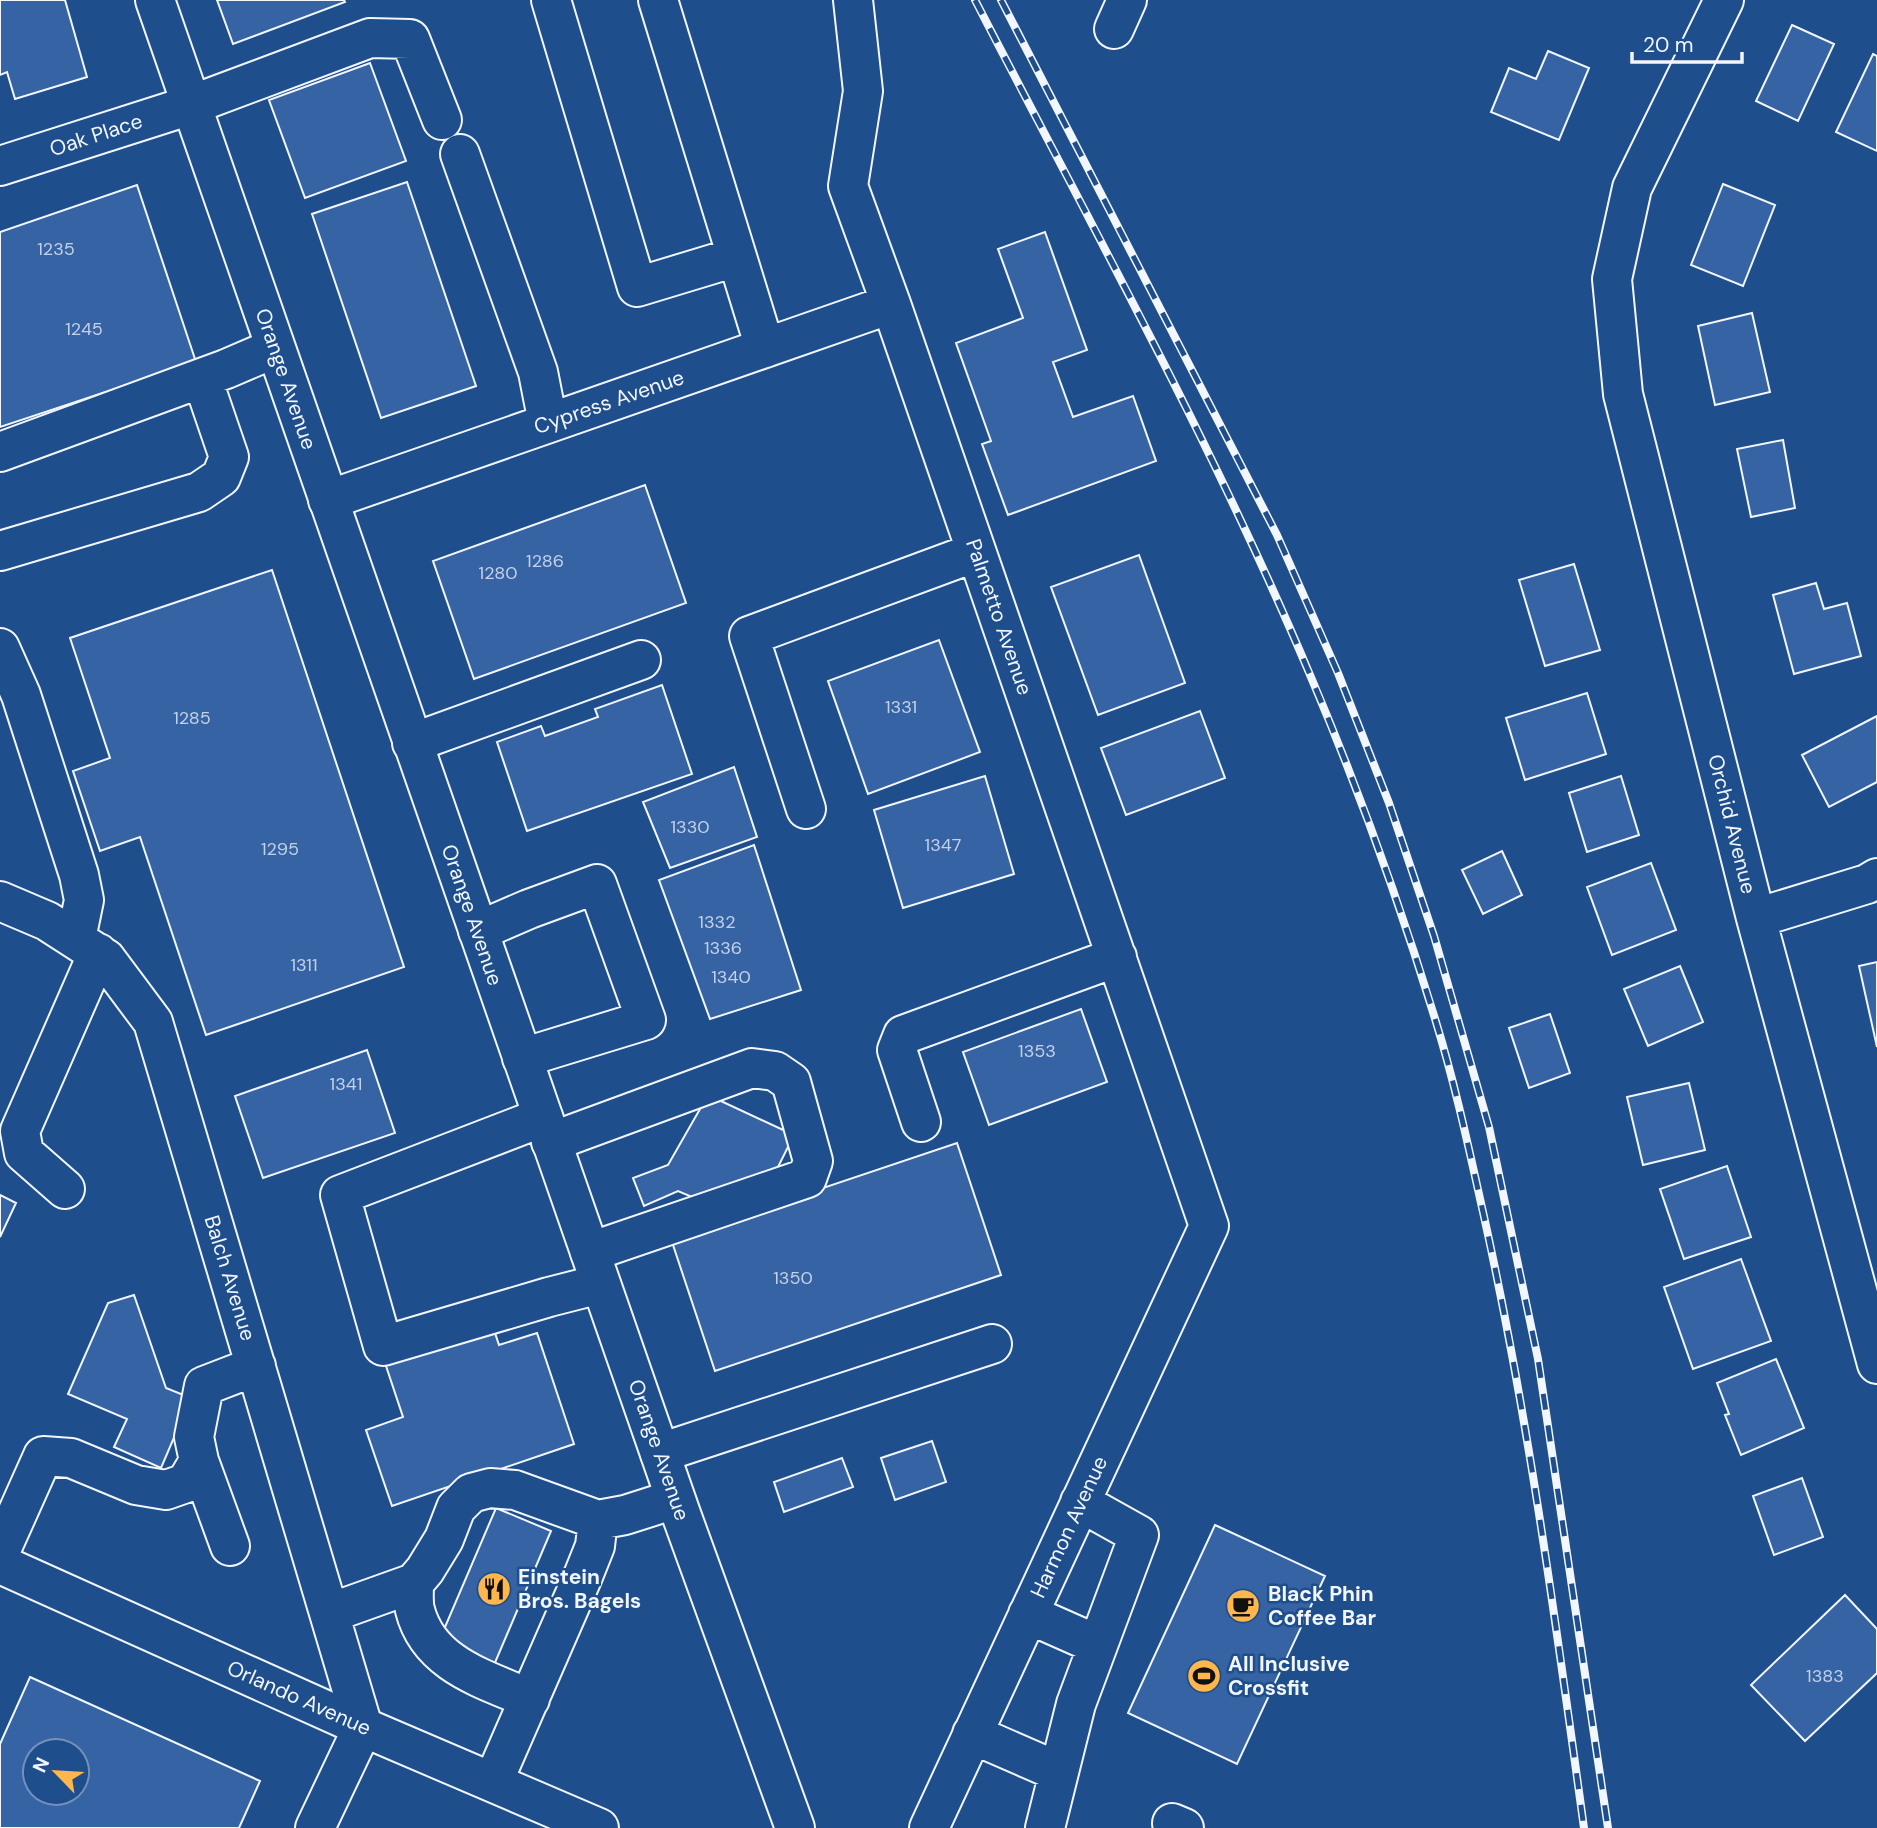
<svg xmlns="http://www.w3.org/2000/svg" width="1877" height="1828" viewBox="0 0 1877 1828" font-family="'DM Sans',sans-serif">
	<rect width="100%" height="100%" fill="#1f4e8c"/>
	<path fill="#3563a3" stroke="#f2f6ff" stroke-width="2" fill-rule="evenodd" d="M 0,0 L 65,0 L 87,77 L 15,99 L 7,72 L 0,75 Z
		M 217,0 L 344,0 L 345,2 L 233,44 Z
		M 1792,25 L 1834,44 L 1798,121 L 1756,101 Z
		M 1548,51 L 1589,68 L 1559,140 L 1491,112 L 1509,68 L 1536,79 Z
		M 1873,54 L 1877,56 L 1877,151 L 1836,132 Z
		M 370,63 L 406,161 L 305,198 L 269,100 Z
		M 407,182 L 476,386 L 381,418 L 312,214 Z
		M 1723,184 L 1775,205 L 1743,286 L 1691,265 Z
		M 137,185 L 196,362 L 0,427 L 0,232 Z
		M 1045,232 L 1087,350 L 1053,362 L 1073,417 L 1133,396 L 1156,461 L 1008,515 L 982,444 L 991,441 L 956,343 L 1023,318 L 998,249 Z
		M 1752,313 L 1770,392 L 1715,405 L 1698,326 Z
		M 1783,440 L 1795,508 L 1751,517 L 1737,449 Z
		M 645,485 L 686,603 L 474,679 L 433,561 Z
		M 1139,555 L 1185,683 L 1098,715 L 1051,587 Z
		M 1574,564 L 1600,650 L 1545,666 L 1519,580 Z
		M 272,570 L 404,967 L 206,1035 L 140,837 L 100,851 L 73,771 L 110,758 L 70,638 Z
		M 1816,583 L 1824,609 L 1847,603 L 1861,656 L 1794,674 L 1773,595 Z
		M 939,640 L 980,752 L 868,794 L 828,681 Z
		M 662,685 L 692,774 L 527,831 L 497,742 L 541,726 L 545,736 L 598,717 L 595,709 Z
		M 1587,693 L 1606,754 L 1525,780 L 1506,718 Z
		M 1200,711 L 1225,778 L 1126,815 L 1101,748 Z
		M 1877,716 L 1877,782 L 1829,807 L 1802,755 Z
		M 734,767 L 757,837 L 670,868 L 643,802 Z
		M 985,776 L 1014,874 L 903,908 L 874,810 Z
		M 1621,776 L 1639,835 L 1587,852 L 1569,793 Z
		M 754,845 L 801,990 L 710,1019 L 659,880 Z
		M 1502,851 L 1522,895 L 1483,914 L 1462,870 Z
		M 1651,863 L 1676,930 L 1612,955 L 1587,887 Z
		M 1877,962 L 1877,1047 L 1859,966 Z
		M 1680,966 L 1703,1022 L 1648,1046 L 1624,989 Z
		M 1081,1009 L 1107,1082 L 989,1125 L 963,1052 Z
		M 1550,1014 L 1570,1073 L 1529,1088 L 1509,1028 Z
		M 367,1050 L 395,1133 L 263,1178 L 235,1096 Z
		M 1689,1083 L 1705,1150 L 1643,1165 L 1627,1097 Z
		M 708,1095 L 794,1135 L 771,1181 L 704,1202 L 678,1191 L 644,1206 L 633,1178 L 668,1165 Z
		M 957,1143 L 1001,1275 L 715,1371 L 671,1239 Z
		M 1727,1166 L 1751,1237 L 1684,1259 L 1660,1189 Z
		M 0,1195 L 16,1203 L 0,1237 Z
		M 1741,1259 L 1771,1341 L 1693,1369 L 1664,1287 Z
		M 134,1295 L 166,1388 L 191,1398 L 161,1468 L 114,1447 L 127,1419 L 68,1394 L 108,1303 Z
		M 492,1324 L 499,1345 L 537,1333 L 574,1444 L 392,1506 L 366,1430 L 403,1417 L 384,1360 Z
		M 1776,1359 L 1804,1428 L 1741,1455 L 1725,1415 L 1729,1414 L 1717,1383 Z
		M 932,1441 L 946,1482 L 895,1500 L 881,1458 Z
		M 842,1458 L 853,1487 L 784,1512 L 774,1482 Z
		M 1802,1478 L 1823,1537 L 1774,1555 L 1753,1496 Z
		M 496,1508 L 551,1531 L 494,1665 L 439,1641 Z
		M 1215,1525 L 1325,1576 L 1237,1764 L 1128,1713 Z
		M 1845,1595 L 1877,1629 L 1877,1673 L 1805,1741 L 1751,1685 Z
		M 30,1677 L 260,1781 L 239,1828 L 0,1828 L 0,1744 ZM 35,1751 L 77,1751 L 77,1793 L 35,1793 Z"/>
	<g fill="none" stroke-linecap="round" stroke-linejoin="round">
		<g stroke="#f2f6ff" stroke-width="42">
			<path id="minor" d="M 551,0 L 637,287 L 736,257
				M 658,0 L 765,348
				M 853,0 L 863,91 L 848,186 L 891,304 L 1209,1226 L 929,1828
				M 1724,0 L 1632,188 L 1612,279 L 1623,394 L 1756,918 L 1877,1364
				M 1114,29 L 1127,0
				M 460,154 L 538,372 L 548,423
				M 0,166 L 191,105 L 370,38 L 410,39 L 442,120
				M 0,452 L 226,369 L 275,348
				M 328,500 L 891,304
				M 0,551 L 199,492 L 221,477 L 229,457 L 202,378
				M 0,648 L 21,695 L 79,875 L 84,900 L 76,939
				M 412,743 L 641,660
				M 806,809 L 749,636 L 976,552
				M 0,901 L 47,921 L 106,959 L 153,1022 L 363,1727 L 315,1828
				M 1756,918 L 1867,884 L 1877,878
				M 478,931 L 529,909 L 597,884 L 646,1020 L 522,1058
				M 543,1117 L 340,1195 L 383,1346 L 549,1297 L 600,1284
				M 921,1122 L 897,1050 L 903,1035 L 1117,957
				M 551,1142 L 752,1068 L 775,1071 L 791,1082 L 813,1161 L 807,1178 L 590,1252
				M 65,1189 L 24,1153 L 20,1131 L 98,953
				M 660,1453 L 992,1344
				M 199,1461 L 230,1546
				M 0,1552 L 43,1456 L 71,1458 L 136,1485 L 166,1490 L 186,1483 L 199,1461 L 194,1437 L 204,1386 L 256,1366
				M 414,1583 C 414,1592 413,1602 415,1610 C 429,1665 485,1679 530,1699
				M 330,1613 L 414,1583 L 425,1570 L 444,1539 L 456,1508 L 471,1493 L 490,1488 L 515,1490 L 598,1520 L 625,1515 L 675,1499
				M 1028,1614 L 1098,1645
				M 972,1734 L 1059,1772
				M 493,1782 L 583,1576 L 595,1546 L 598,1520
				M 1172,1823 L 1184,1828
				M 1045,1828 L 1076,1704 L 1139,1535 L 1080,1502"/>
		</g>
		<g stroke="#f2f6ff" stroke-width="42">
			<path id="major" d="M 155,0 L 681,1514 L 795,1828
				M 0,1564 L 363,1727 L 599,1828"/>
		</g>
		<use href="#minor" stroke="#1f4e8c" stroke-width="38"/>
		<use href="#major" stroke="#1f4e8c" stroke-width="38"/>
		<g stroke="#f2f6ff" stroke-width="8">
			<path id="rail" d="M 975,0 C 1091,225 1215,448 1313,682 C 1360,793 1401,907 1436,1022 C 1456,1087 1470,1154 1485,1221 C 1529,1421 1556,1625 1584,1828
				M 1001,0 L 1277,535 L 1338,673 L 1389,803 L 1434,936 L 1489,1127 L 1538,1359 L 1608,1828"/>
		</g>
		<use href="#rail" stroke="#1f4e8c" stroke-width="5" stroke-dasharray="16" stroke-linecap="butt"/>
	</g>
	<defs>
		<g id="restaurant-disc" transform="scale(1.75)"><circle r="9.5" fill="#ffb74d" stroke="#1f4e8c"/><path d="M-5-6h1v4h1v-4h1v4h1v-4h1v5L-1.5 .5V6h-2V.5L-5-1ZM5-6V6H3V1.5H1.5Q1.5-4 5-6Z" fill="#111"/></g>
		<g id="cafe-disc" transform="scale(1.75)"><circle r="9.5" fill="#ffb74d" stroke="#1f4e8c"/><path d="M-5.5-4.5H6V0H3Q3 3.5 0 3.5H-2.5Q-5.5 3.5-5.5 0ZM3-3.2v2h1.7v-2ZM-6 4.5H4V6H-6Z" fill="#111"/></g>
		<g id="stadium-disc" transform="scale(1.75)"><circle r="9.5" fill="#ffb74d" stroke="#1f4e8c"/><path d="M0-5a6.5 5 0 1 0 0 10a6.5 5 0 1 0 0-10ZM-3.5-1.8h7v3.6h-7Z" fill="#111"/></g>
	</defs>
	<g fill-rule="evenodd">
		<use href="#restaurant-disc" x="494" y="1589"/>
		<use href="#cafe-disc" x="1243" y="1606"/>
		<use href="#stadium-disc" x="1204" y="1676"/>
	</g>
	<g text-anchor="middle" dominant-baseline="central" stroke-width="5" stroke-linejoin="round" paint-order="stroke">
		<g font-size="18" fill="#c3d1e8">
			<text x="56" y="249">1235</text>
			<text x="84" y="329">1245</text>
			<text x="545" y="561">1286</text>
			<text x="498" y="573">1280</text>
			<text x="901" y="707">1331</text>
			<text x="192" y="718">1285</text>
			<text x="690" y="827">1330</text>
			<text x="943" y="845">1347</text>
			<text x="280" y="849">1295</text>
			<text x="717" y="922">1332</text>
			<text x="723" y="948">1336</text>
			<text x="304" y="965">1311</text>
			<text x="731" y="977">1340</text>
			<text x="1037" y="1051">1353</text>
			<text x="346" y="1084">1341</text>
			<text x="793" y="1278">1350</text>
			<text x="1825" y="1676">1383</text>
		</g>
		<g font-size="21" fill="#f2f6ff" stroke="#1f4e8c">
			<text transform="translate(96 135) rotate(-18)">Oak Place</text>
			<text transform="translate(286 379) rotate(71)">Orange Avenue</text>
			<text transform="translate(609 402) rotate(-19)">Cypress Avenue</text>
			<text transform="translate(999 617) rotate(71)">Palmetto Avenue</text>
			<text transform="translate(1732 824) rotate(76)">Orchid Avenue</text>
			<text transform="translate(472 915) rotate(71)">Orange Avenue</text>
			<text transform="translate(230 1278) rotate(73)">Balch Avenue</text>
			<text transform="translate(659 1450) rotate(71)">Orange Avenue</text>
			<text transform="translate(1069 1527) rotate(-65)">Harmon Avenue</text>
			<text transform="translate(299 1698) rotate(24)">Orlando Avenue</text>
		</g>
		<g font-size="21" font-weight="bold" fill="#f2f6ff" stroke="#1f4e8c" text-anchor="start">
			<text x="518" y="1577">Einstein<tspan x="518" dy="24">Bros. Bagels</tspan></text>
			<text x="1268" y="1594">Black Phin<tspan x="1268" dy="24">Coffee Bar</tspan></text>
			<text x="1228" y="1664">All Inclusive<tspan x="1228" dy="24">Crossfit</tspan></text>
		</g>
	</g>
	<g transform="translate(56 1772) rotate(295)"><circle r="33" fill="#1f4e8c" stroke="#7391ba" stroke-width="2"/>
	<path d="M0-5L12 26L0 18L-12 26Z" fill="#ffb74d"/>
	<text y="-10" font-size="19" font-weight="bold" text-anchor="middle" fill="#f2f6ff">N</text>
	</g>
	<path d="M1632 52v10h110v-10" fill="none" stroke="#f2f6ff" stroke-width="3.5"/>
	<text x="1643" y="52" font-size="21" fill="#f2f6ff" stroke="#1f4e8c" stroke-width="5" paint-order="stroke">20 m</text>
</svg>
